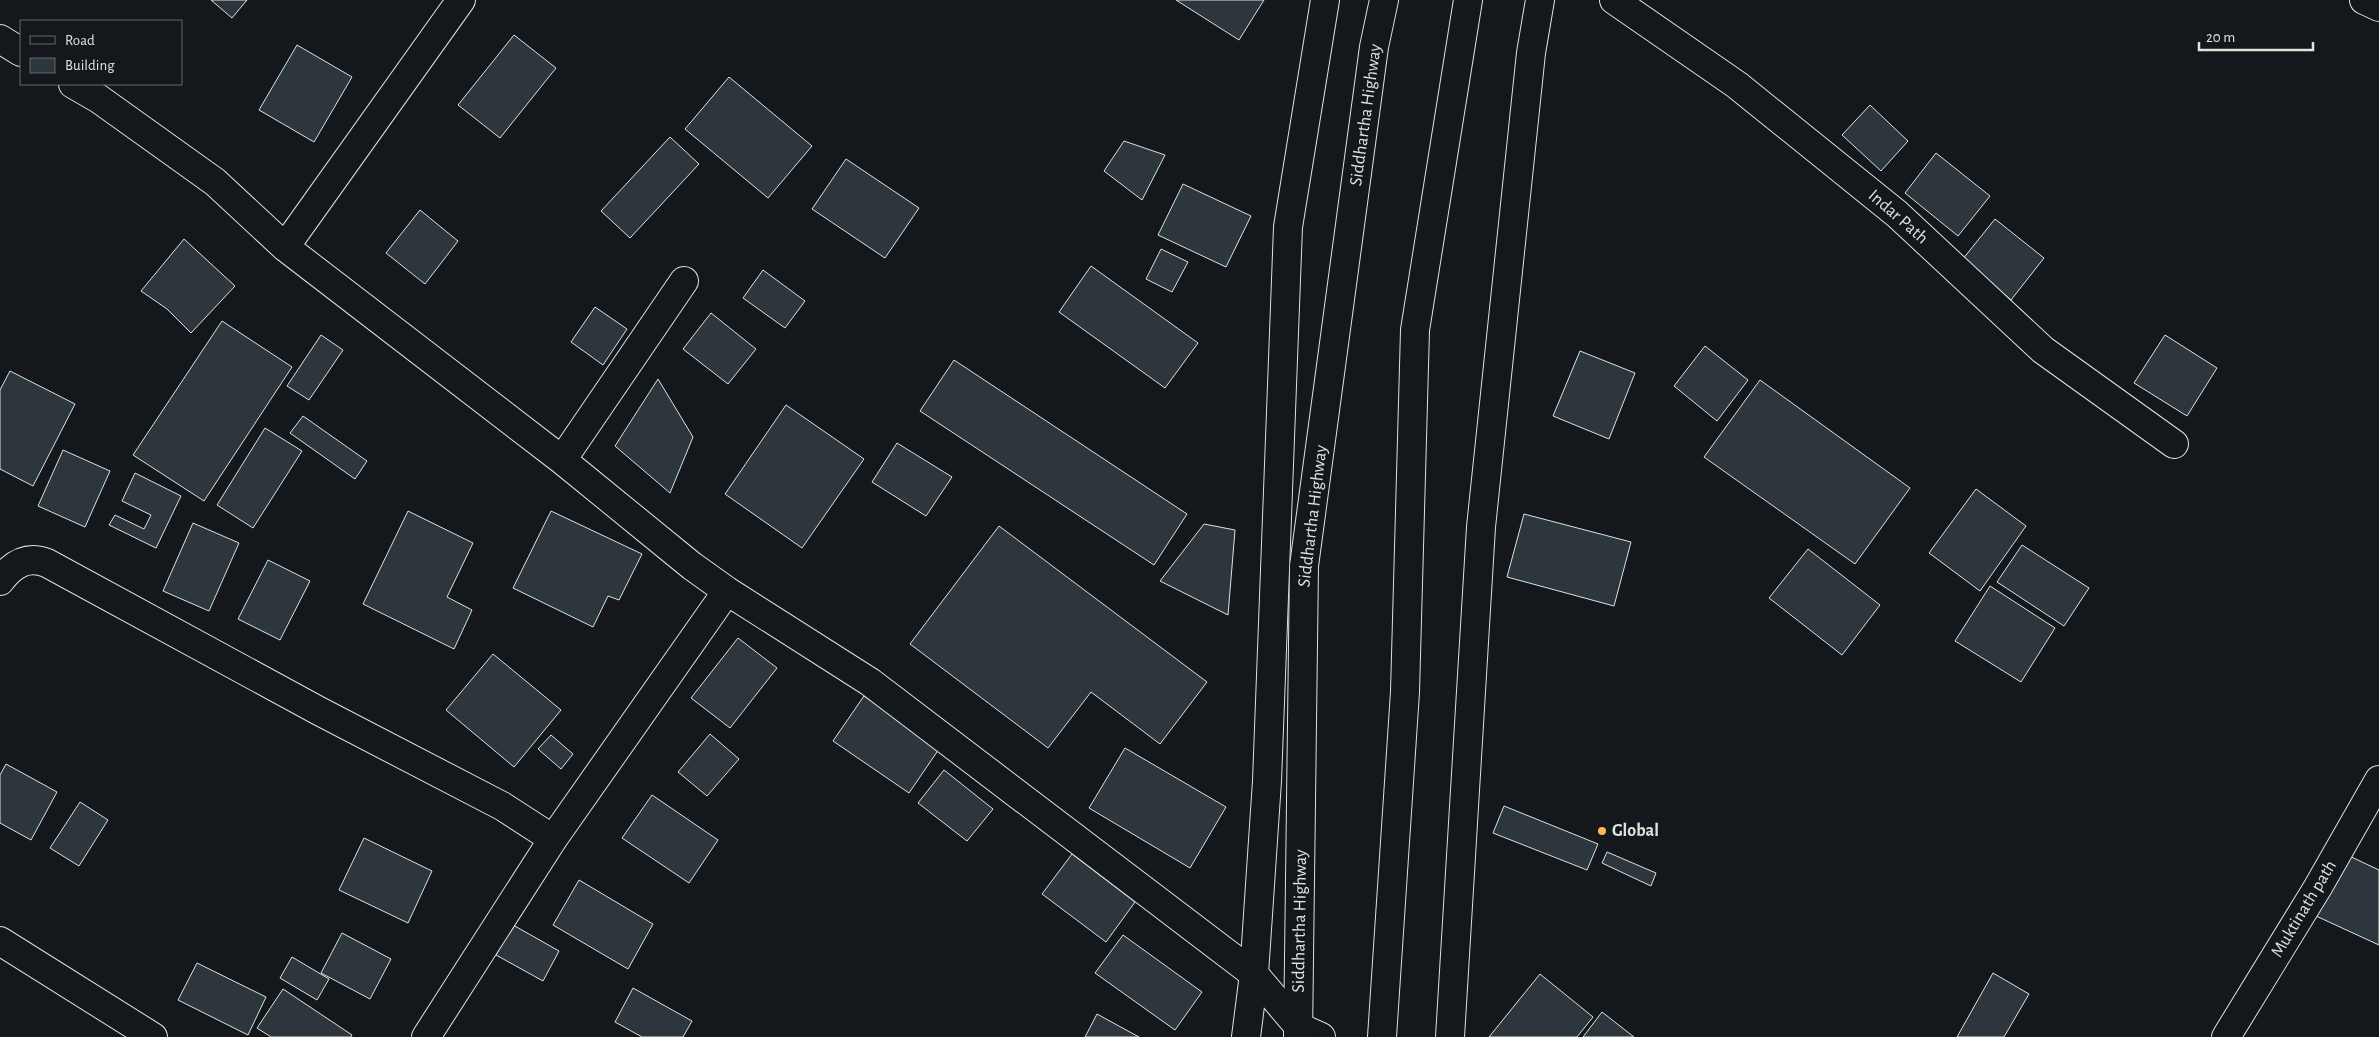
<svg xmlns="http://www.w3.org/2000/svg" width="2379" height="1037" viewBox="0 0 2379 1037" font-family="'Alegreya Sans',sans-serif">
	<rect width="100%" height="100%" fill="#14181c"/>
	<path fill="#2c363c" stroke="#d8e6dc" d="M 211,0 L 247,0 L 232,18 Z
		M 1176,0 L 1264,0 L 1239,40 Z
		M 514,35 L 556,68 L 500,138 L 458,105 Z
		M 297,45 L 352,77 L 314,142 L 259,110 Z
		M 729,77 L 812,146 L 768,198 L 685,129 Z
		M 1870,105 L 1908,141 L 1881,171 L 1842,135 Z
		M 670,137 L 699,164 L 630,238 L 601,211 Z
		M 1124,141 L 1165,155 L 1142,200 L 1104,171 Z
		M 1936,153 L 1990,196 L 1958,236 L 1905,193 Z
		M 846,159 L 919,208 L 885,258 L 812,209 Z
		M 1183,184 L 1251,216 L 1226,267 L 1158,235 Z
		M 420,210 L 458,241 L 425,284 L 386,253 Z
		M 1995,219 L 2044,258 L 2011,300 L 1962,260 Z
		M 184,239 L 235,286 L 191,333 L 167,309 L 141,291 Z
		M 1161,249 L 1188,262 L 1172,292 L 1146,279 Z
		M 1091,266 L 1198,343 L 1165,388 L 1059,312 Z
		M 763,270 L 805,301 L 785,328 L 743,298 Z
		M 595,307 L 627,329 L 603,365 L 571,342 Z
		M 711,313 L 756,349 L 728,384 L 683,349 Z
		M 222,321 L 292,367 L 204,501 L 133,455 Z
		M 321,335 L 343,350 L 309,400 L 287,386 Z
		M 2165,335 L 2217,368 L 2187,416 L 2134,383 Z
		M 1705,346 L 1748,380 L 1717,421 L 1674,386 Z
		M 1580,351 L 1635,373 L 1609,439 L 1553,416 Z
		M 954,360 L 1187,514 L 1154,565 L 920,411 Z
		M 10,371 L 75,404 L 33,486 L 0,469 L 0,390 Z
		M 658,379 L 693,437 L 670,493 L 615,446 Z
		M 1760,380 L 1910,488 L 1855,564 L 1704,457 Z
		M 786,405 L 864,459 L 802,548 L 725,494 Z
		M 303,416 L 367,461 L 355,479 L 290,433 Z
		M 265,428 L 302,451 L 253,528 L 217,505 Z
		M 897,443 L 952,477 L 926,516 L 872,482 Z
		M 63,450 L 110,471 L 85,527 L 38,506 Z
		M 135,473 L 181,496 L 156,548 L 109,525 L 115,515 L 144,529 L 151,515 L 122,501 Z
		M 1976,489 L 2026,526 L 1980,591 L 1929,553 Z
		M 408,511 L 473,543 L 447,597 L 472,610 L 454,649 L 363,604 Z
		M 551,511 L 642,554 L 619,600 L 608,596 L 593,627 L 513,588 Z
		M 1524,514 L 1631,542 L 1614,606 L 1507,577 Z
		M 193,523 L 239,543 L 209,611 L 163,591 Z
		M 1204,524 L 1235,530 L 1228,615 L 1160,581 Z
		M 999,526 L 1207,682 L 1160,744 L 1091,692 L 1048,748 L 910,644 Z
		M 2022,545 L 2089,588 L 2064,626 L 1997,582 Z
		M 1808,549 L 1880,605 L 1842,655 L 1769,598 Z
		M 268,560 L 310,581 L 280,640 L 238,619 Z
		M 1990,586 L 2055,628 L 2021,682 L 1955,641 Z
		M 738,638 L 777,668 L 730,728 L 691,698 Z
		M 493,654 L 561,710 L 514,767 L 446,710 Z
		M 864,696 L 939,749 L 909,793 L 833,741 Z
		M 710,734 L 739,759 L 707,796 L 678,772 Z
		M 551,735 L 573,754 L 561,769 L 538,749 Z
		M 1125,748 L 1226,807 L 1190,868 L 1089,808 Z
		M 6,764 L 57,792 L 31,840 L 0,823 L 0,775 Z
		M 944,770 L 993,809 L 967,841 L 918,803 Z
		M 652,795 L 718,840 L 689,883 L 622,838 Z
		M 80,802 L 108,820 L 79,866 L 50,848 Z
		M 1504,806 L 1598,844 L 1587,870 L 1493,833 Z
		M 364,838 L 432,871 L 408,923 L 339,890 Z
		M 1607,852 L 1656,873 L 1651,886 L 1602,863 Z
		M 1072,854 L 1135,902 L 1106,942 L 1042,894 Z
		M 2345,854 L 2379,870 L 2379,945 L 2316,916 Z
		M 579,880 L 653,924 L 628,969 L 553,925 Z
		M 513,925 L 559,951 L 543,981 L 496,955 Z
		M 342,933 L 391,959 L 370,999 L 321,973 Z
		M 1123,935 L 1202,992 L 1175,1030 L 1095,973 Z
		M 292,957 L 329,979 L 317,1000 L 280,978 Z
		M 197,963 L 266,997 L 248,1035 L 178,1000 Z
		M 1993,973 L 2029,994 L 2004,1037 L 1957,1037 Z
		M 1540,974 L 1593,1017 L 1577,1037 L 1489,1037 Z
		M 633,988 L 692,1021 L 683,1037 L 642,1037 L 615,1022 Z
		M 283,989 L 352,1035 L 351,1037 L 271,1037 L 257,1028 Z
		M 1602,1012 L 1634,1037 L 1583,1037 Z
		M 1097,1014 L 1139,1037 L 1085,1037 Z"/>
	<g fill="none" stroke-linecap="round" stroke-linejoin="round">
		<g stroke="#d8e6dc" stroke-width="30">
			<path id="minor" d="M 1614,0 L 1737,85 L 1897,214 L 2043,350 L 2174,444
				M 2364,0 L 2379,7
				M 0,39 L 21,52
				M 73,84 L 99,99 L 215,182 L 285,247 L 562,460 L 692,566 L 727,591 L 870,682 L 1254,974 L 1299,1027 L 1321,1037
				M 285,247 L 461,0
				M 562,460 L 684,281
				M 0,581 C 12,565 27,555 47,563 L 319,711 L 502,806 L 553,839
				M 0,941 L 153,1037
				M 426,1037 L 553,839 L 727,591
				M 1246,1037 L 1254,974 L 1267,781 L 1288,227 L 1325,0
				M 1450,1037 L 1481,527 L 1531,53 L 1540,0
				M 2226,1037 L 2318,887 L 2379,780"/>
		</g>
		<g stroke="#d8e6dc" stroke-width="30">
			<path id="highway" d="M 1298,1037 L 1304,566 L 1374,47 L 1384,0
				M 1382,1037 L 1405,692 L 1415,330 L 1468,0"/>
		</g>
		<use href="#minor" stroke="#14181c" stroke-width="28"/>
		<use href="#highway" stroke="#14181c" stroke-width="28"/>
	</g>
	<circle fill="#ffb74d" stroke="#14181c" stroke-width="2" cx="1602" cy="831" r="5"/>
	<g text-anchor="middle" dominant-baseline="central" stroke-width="4" stroke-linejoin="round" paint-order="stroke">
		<g font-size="18" fill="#d8e6dc" stroke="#14181c">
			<text transform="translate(1366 115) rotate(-82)">Siddhartha Highway</text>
			<text transform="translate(1898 217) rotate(41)">Indar Path</text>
			<text transform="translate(1313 516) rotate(-83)">Siddhartha Highway</text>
			<text transform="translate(2304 909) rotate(-59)">Muktinath path</text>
			<text transform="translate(1300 921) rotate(-89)">Siddhartha Highway</text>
		</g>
		<g font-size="18" font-weight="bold" fill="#d8e6dc" stroke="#14181c" text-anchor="start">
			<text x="1612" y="831">Global</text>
		</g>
	</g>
	<rect x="20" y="20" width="162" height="65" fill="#14181c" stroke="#626a69"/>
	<rect x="30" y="36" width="25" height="8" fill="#14181c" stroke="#626a69"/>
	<text x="65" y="45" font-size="15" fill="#d8e6dc">Road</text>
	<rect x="30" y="58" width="25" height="15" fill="#2c363c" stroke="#626a69"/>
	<text x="65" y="70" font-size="15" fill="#d8e6dc">Building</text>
	<path d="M2199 42v8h114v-8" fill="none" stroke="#d8e6dc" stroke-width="2.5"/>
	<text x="2206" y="42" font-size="15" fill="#d8e6dc" stroke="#14181c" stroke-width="4" paint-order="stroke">20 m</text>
</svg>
